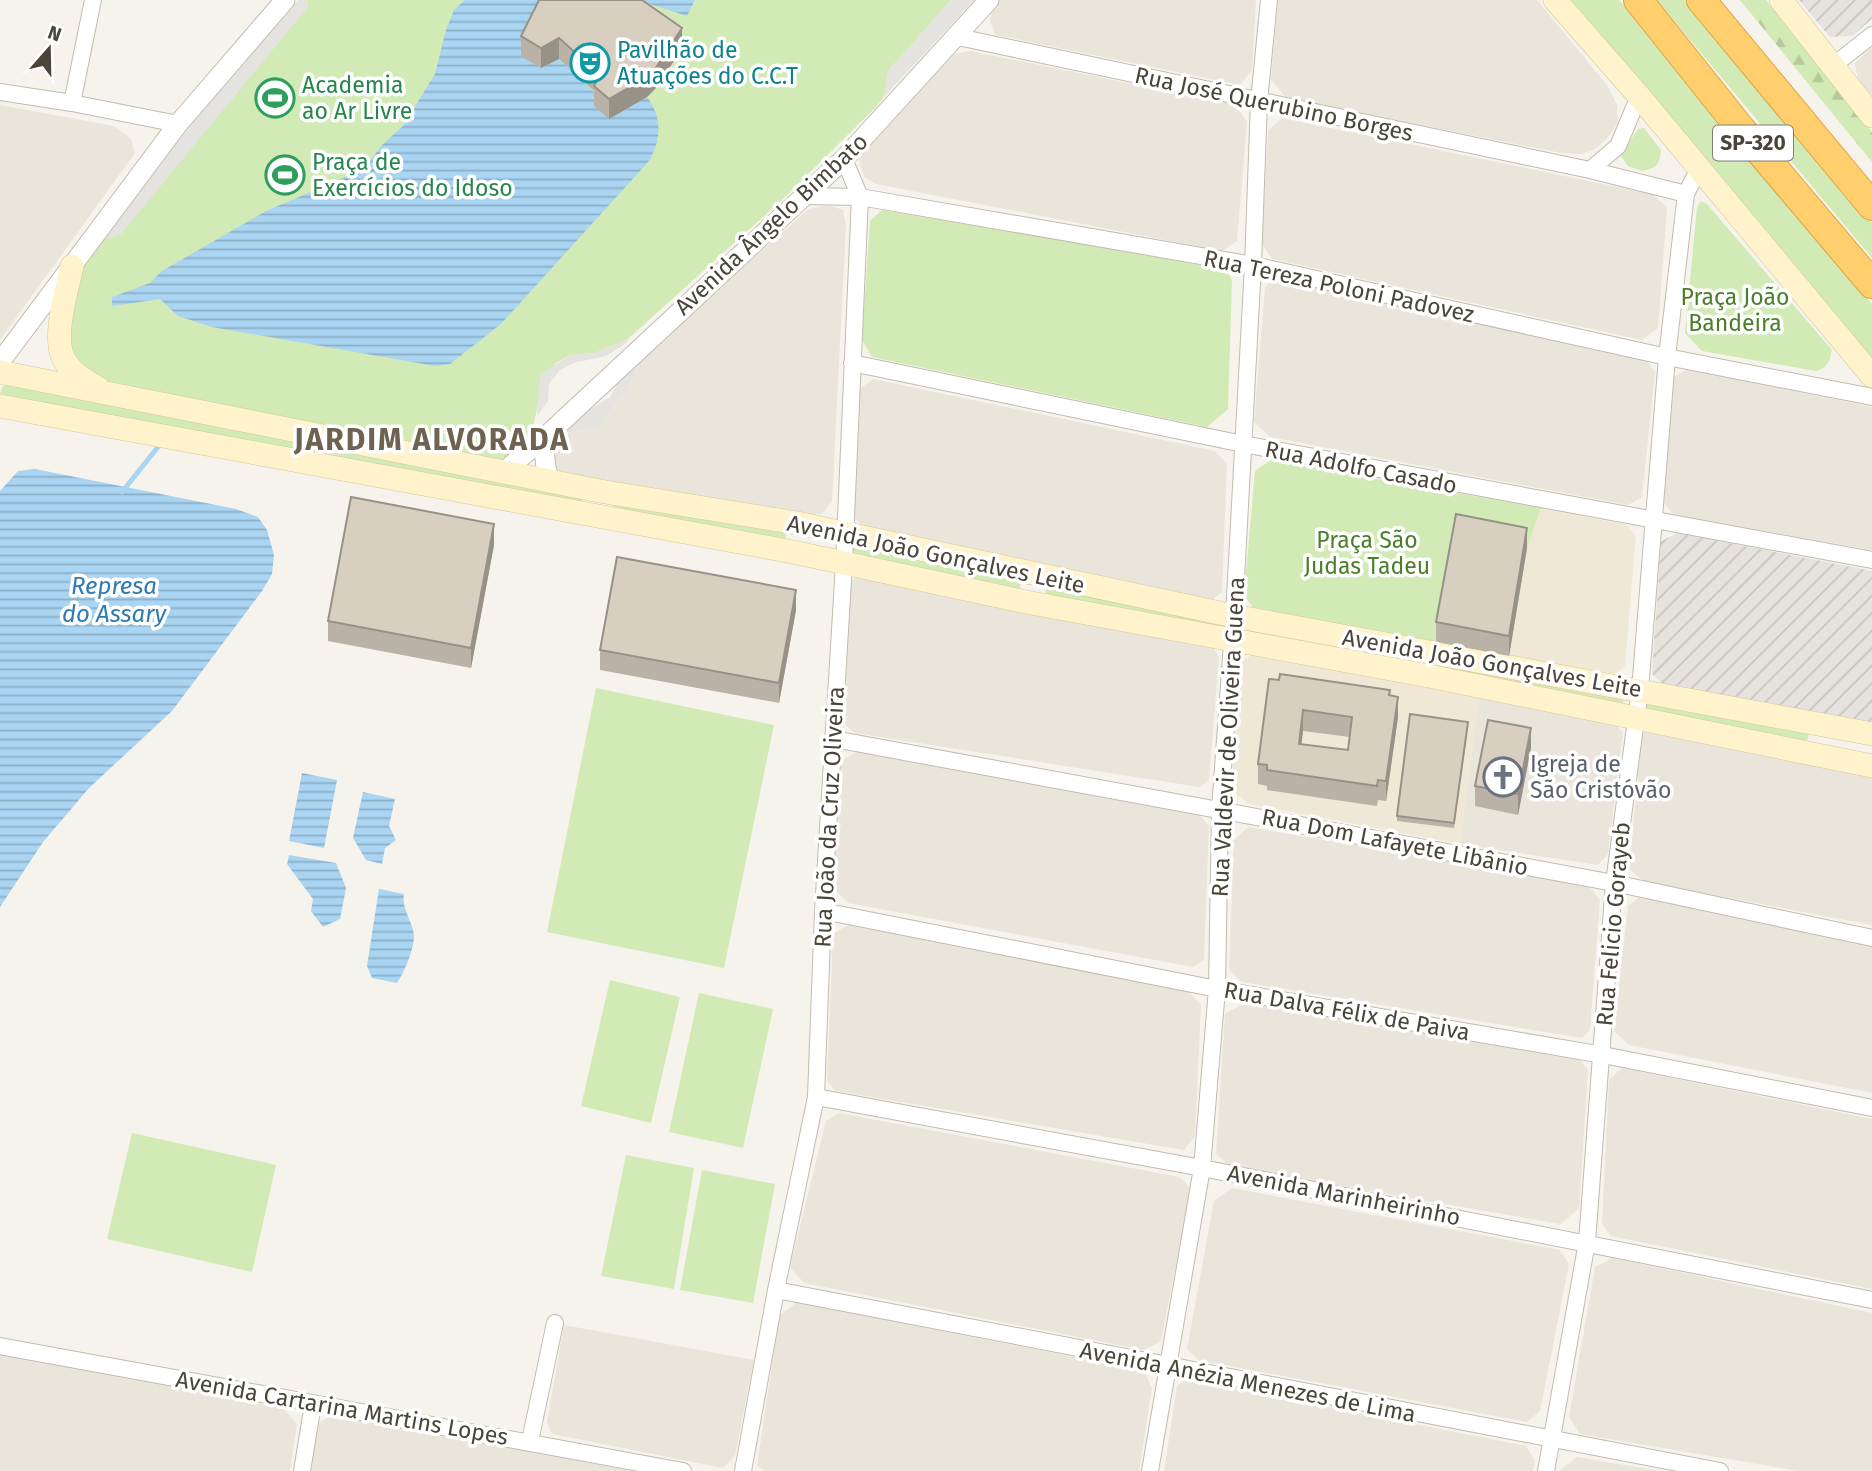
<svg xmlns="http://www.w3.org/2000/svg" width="1872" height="1471" viewBox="0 0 1872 1471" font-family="'Fira Sans',sans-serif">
	<defs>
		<pattern id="industrial-furrows" width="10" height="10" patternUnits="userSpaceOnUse" patternTransform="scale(1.75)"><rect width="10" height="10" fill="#e6e2dd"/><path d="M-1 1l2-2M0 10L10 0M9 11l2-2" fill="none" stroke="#c7c3be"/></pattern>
		<pattern id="forest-firs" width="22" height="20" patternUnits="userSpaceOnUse" patternTransform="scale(1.75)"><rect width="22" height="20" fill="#d2eab5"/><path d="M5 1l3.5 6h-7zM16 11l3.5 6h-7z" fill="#b6ca9c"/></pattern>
		<pattern id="water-rules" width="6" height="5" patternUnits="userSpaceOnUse" patternTransform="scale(1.75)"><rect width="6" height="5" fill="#a9d4f2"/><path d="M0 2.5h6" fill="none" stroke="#8caec5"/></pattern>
	</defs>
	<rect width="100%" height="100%" fill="#f6f3ec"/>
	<path fill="#eae5da" d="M 999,0 L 1256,0 L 1252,70 L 1240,85 L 996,35 L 990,22 L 992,9 Z
		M 1278,0 L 1537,0 L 1607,85 L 1617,105 L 1618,122 L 1610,135 L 1595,149 L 1581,154 L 1561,153 L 1286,98 L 1271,79 Z
		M 1872,47 L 1872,96 L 1858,80 L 1855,63 Z
		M 970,51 L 1236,105 L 1247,122 L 1237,241 L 1222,251 L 876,184 L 864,177 L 859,160 L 865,148 L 954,54 Z
		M 0,105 L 114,126 L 131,139 L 135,153 L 0,340 Z
		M 1282,118 L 1652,194 L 1667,207 L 1658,328 L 1642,340 L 1272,259 L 1262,244 L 1268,131 Z
		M 829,205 L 843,210 L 846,225 L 832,501 L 822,514 L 802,516 L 566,478 L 555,467 L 553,445 L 562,433 L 589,430 L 602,424 L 631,383 L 641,357 L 809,209 Z
		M 1277,277 L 1646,360 L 1655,372 L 1642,497 L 1628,505 L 1270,437 L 1254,422 L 1265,287 Z
		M 1689,369 L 1872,407 L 1872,550 L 1674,515 L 1664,503 L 1673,377 Z
		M 873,379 L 1215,451 L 1227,464 L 1222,592 L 1212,600 L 861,525 L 853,516 L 857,391 Z
		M 860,574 L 1212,646 L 1219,657 L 1209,780 L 1199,787 L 855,733 L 842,722 L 850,582 Z
		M 1479,696 L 1614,724 L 1623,732 L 1608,854 L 1598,865 L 1460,844 Z
		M 1652,729 L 1872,772 L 1872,925 L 1645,882 L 1629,869 L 1642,733 Z
		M 856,752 L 1198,814 L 1209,825 L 1204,960 L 1193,967 L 848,903 L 833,888 L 841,761 Z
		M 1248,827 L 1587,884 L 1600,900 L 1590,1030 L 1582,1038 L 1242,982 L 1229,970 L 1234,840 Z
		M 1639,897 L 1872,946 L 1872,1093 L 1629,1045 L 1614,1031 L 1628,906 Z
		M 848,925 L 1186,989 L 1201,1005 L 1195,1136 L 1184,1150 L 836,1091 L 827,1081 L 833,934 Z
		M 1248,1001 L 1579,1059 L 1588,1070 L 1579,1208 L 1561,1224 L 1230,1167 L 1216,1154 L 1225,1014 Z
		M 1622,1068 L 1872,1119 L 1872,1289 L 1611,1236 L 1602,1224 L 1609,1080 Z
		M 839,1113 L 1180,1177 L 1191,1189 L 1161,1341 L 1144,1350 L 804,1283 L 790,1267 L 826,1121 Z
		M 1232,1188 L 1560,1250 L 1569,1264 L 1540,1411 L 1527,1422 L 1198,1360 L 1187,1349 L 1214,1201 Z
		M 1613,1258 L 1872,1313 L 1872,1471 L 1799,1471 L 1580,1434 L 1569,1417 L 1595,1267 Z
		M 797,1302 L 1144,1371 L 1152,1388 L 1139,1471 L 765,1471 L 757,1466 L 779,1316 Z
		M 564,1325 L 754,1360 L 735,1456 L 723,1468 L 552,1434 L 547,1422 Z
		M 0,1351 L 284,1409 L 297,1424 L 290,1471 L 0,1471 Z
		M 1186,1379 L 1526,1446 L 1535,1461 L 1533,1471 L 1164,1471 L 1177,1386 Z
		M 333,1414 L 527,1450 L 630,1471 L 309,1471 L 316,1425 Z
		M 1577,1457 L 1661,1471 L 1559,1471 Z"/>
	<path fill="url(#industrial-furrows)" d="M 1799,0 L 1872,0 L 1872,19 L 1852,36 L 1830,37 Z
		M 1678,533 L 1872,571 L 1872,726 L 1662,683 L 1652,674 L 1661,541 Z"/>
	<path fill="#efe8d6" d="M 1541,508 L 1627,525 L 1636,536 L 1625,666 L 1615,674 L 1509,656 L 1456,534 L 1527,548 Z
		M 1255,653 L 1479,696 L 1460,844 L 1249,804 L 1231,789 L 1241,661 Z"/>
	<path fill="#d2eab5" d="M 307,0 L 951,0 L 889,70 L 883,98 L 877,106 L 786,196 L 628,339 L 595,353 L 570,355 L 556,363 L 539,400 L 531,436 L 514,453 L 496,461 L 118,387 L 92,376 L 72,358 L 65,340 L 78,265 L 308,7 Z
		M 1565,0 L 1619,0 L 1872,304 L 1872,366 Z
		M 1657,0 L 1688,0 L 1872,223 L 1872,258 Z
		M 1644,128 L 1661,150 C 1660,164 1656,169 1642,171 L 1628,166 L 1620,155 L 1638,129 Z
		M 1701,201 L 1707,204 L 1832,350 C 1830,361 1827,368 1816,371 L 1702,351 L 1685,333 L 1697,207 Z
		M 882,210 L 1226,269 L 1232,280 L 1228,409 L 1207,427 L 872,357 L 862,340 L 870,221 Z
		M 12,385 L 584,495 L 582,503 L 5,398 L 0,393 L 3,386 Z
		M 1271,460 L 1541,508 L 1527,548 L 1456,534 L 1436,642 L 1254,609 L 1244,596 L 1255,471 Z
		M 615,500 L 787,531 L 785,539 L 781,541 L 614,508 Z
		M 852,542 L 1019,578 L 1021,583 L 1019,589 L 1014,591 L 854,555 L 850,552 Z
		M 1052,586 L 1220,622 L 1220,628 L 1045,594 L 1046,588 Z
		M 1443,662 L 1624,698 L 1623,703 L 1618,706 L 1440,669 Z
		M 596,688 L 774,725 L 724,968 L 547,932 Z
		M 1646,703 L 1809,731 L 1808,739 L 1802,743 L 1648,712 L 1644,708 Z
		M 610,980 L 680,997 L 651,1123 L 581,1106 Z
		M 699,993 L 773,1009 L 743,1148 L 669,1132 Z
		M 132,1133 L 276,1165 L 252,1272 L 107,1239 Z
		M 626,1155 L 694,1168 L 674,1289 L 601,1276 Z
		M 702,1170 L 775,1184 L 753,1303 L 680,1290 Z"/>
	<path fill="url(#forest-firs)" d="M 1740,0 L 1766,0 L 1872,132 L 1872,162 Z"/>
	<path fill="#e5e3e0" d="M 298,0 L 307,0 L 308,7 L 121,234 L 110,238 L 99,238 L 186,126 Z
		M 951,0 L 974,0 L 883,98 L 889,70 Z
		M 628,339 L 625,344 L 606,356 L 573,363 L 559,371 L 549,384 L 548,401 L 537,416 L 540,375 L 570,355 L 595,353 Z
		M 641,357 L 631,383 L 602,424 L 589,430 L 562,433 L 573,420 L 610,397 L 623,374 Z"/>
	<path fill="url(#water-rules)" d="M 465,0 L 548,0 L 541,68 L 559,59 L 617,114 L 647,97 C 663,118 661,140 649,161 L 501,324 L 450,364 L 435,366 L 212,327 L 178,316 L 160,299 L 112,306 L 112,297 L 150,283 L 162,271 L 266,211 L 364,169 L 382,145 L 403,126 L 435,74 L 446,30 L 454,10 Z
		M 640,0 L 695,0 L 687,16 L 647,3 L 638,17 Z
		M 35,469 L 236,509 L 258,517 L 267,530 L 274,555 L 272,574 L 262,591 L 172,711 L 89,788 L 43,842 L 0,907 L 0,491 L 18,471 Z
		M 302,773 L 337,780 L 324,848 L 289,841 Z
		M 363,792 L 395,799 L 389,826 L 396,840 L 385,848 L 382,864 L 366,860 L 353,838 Z
		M 289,855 L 336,863 L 346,888 L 340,919 L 323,927 L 311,911 L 313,899 L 287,864 Z
		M 379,889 L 404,894 C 401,909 413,921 414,936 C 414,949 404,973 397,983 L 372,978 L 367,966 Z"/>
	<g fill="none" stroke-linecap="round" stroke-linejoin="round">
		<path stroke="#a9d4f2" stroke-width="5" d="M 122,492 L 162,442"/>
		<g stroke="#c2bbae" stroke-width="18">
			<path id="minor" d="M 958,37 L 1590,170 L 1686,194
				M 1834,65 L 1872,35
				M 0,92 L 72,103 L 178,124
				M 72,103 L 93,0
				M 1590,170 L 1618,146 L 1639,96
				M 803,196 L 860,197 L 1253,265 L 1667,357 L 1872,397
				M 852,363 L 1243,444 L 1872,560
				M 834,739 L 1614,883 L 1872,938
				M 823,911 L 1217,989 L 1603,1055 L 1872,1108
				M 816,1097 L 1202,1168 L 1872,1300
				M 776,1290 L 1720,1471
				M 0,1346 L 683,1471
				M 530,1441 L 555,1323
				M 302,1471 L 313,1404
				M 743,1471 L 776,1290 L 816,1097 L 823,911 L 844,564 L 860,197 L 844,159
				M 1150,1471 L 1202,1168 L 1217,989 L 1220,809 L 1234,616 L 1253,265 L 1259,101 L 1269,0
				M 1546,1471 L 1587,1242 L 1614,883 L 1640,690 L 1667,357 L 1686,194 L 1699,168"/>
		</g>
		<g stroke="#c2bbae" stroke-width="21">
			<path id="tertiary" d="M 0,362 L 178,124 L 285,0
				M 543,439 L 546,468 L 550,480
				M 503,472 L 543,439 L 844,159 L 989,0"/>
		</g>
		<g stroke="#d6c79b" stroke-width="24">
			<path id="secondary" d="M 1555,0 L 1639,96 L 1872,376
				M 1781,0 L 1872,116
				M 72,266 C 67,290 54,331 62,355 C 67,370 84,380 98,388
				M 0,372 L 605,492 L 797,523 L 1234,616 L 1872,734
				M 0,406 L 793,552 L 1026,602 L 1429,676 L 1872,766"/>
		</g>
		<g stroke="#e0a43c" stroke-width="30">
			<path id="motorway" d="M 1638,0 L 1741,129 L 1872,284
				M 1701,0 L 1872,206"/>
		</g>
		<use href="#minor" stroke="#fff" stroke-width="16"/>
		<use href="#tertiary" stroke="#fff" stroke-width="19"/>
		<use href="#secondary" stroke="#fff3cd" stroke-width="23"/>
		<use href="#motorway" stroke="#ffcf6e" stroke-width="28"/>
	</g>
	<path fill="#bab2a6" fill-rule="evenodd" d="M 521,36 L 682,49 L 655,89 L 647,97 L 609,119 L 594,106 L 594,91 L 559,59 L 541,68 L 521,56 Z
		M 494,545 L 471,668 L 328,641 L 328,621 Z
		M 1527,548 L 1509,656 L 1436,642 L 1436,622 Z
		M 796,610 L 779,703 L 600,670 L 600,650 Z
		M 1269,679 L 1390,695 L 1398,717 L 1386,801 L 1378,800 L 1377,806 L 1267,790 L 1267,786 L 1258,784 L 1258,764 ZM 1303,731 L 1350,737 L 1348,750 L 1301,744 Z
		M 1468,727 L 1454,828 L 1397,821 L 1397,816 Z
		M 1531,748 L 1518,815 L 1475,806 L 1475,786 Z"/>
	<path fill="#979187" d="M 682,28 L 682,49 L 655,89 L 647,97 L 609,119 L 609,99 Z
		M 559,38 L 559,59 L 541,68 L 541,48 Z
		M 494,524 L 494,545 L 471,668 L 471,648 Z
		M 1527,528 L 1527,548 L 1509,656 L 1509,636 Z
		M 796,590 L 796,610 L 779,703 L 779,683 Z
		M 1398,697 L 1398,717 L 1386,801 L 1386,781 Z
		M 1303,710 L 1303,731 L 1299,764 L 1299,744 Z
		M 1531,728 L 1531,748 L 1518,815 L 1518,794 Z"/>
	<path fill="#d8cfc1" stroke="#979187" stroke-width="2" fill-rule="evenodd" d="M 539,0 L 642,0 L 682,28 L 655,69 L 647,77 L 609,99 L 594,86 L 600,75 L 559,38 L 541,48 L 521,36 Z
		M 351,497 L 494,524 L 471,648 L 328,621 Z
		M 1456,514 L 1527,528 L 1509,636 L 1436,622 Z
		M 617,557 L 796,590 L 779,683 L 600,650 Z
		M 1280,674 L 1390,690 L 1389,695 L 1398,697 L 1386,781 L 1378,780 L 1377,786 L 1267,770 L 1267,765 L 1258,764 L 1269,679 L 1279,680 ZM 1303,710 L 1352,717 L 1348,750 L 1299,744 Z
		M 1410,714 L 1468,722 L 1454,823 L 1397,816 Z
		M 1488,720 L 1531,728 L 1518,794 L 1475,786 Z"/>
	<defs>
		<g id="theatre-ring" transform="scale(2.0125)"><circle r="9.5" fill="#fff" stroke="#0f9aa8" stroke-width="1.5"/><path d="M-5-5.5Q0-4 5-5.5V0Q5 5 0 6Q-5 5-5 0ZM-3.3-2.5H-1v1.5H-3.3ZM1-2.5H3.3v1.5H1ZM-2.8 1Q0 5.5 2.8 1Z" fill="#0f9aa8"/></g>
		<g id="stadium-ring" transform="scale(2.0125)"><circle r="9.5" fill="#fff" stroke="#2e9e5b" stroke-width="1.5"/><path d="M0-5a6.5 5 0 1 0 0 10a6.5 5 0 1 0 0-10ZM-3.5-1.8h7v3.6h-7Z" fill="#2e9e5b"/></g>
		<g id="church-ring" transform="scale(2.0125)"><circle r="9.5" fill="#fff" stroke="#6b7280" stroke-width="1.5"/><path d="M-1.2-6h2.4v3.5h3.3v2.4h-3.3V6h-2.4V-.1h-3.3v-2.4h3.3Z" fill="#6b7280"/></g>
	</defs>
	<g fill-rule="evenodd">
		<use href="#theatre-ring" x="590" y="63"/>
		<use href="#stadium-ring" x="275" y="98"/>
		<use href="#stadium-ring" x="285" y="175"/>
		<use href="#church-ring" x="1503" y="777"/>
	</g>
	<g text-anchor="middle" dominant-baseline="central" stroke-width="7" stroke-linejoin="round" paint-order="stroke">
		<rect fill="#fff" stroke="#817c74" stroke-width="2" x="1713" y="125.5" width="80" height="35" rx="5"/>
		<g font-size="21" font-weight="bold" fill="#4b4439">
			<text x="1753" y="143">SP-320</text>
		</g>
		<g font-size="23" fill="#0d838f" stroke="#fff" text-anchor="start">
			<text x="617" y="50">Pavilhão de<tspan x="617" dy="26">Atuações do C.C.T</tspan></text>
		</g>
		<g font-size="23" fill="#27864d" stroke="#fff" text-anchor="start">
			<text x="302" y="85">Academia<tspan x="302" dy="26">ao Ar Livre</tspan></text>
			<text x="312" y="162">Praça de<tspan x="312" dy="26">Exercícios do Idoso</tspan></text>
		</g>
		<g font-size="23" fill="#4b4439" stroke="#fff">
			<text transform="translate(1274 104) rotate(12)">Rua José Querubino Borges</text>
			<text transform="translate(771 224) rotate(-43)">Avenida Ângelo Bimbato</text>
			<text transform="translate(1339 286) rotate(12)">Rua Tereza Poloni Padovez</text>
			<text transform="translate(1361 467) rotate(11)">Rua Adolfo Casado</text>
			<text transform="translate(936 554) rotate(12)">Avenida João Gonçalves Leite</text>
			<text transform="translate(1492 663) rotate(10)">Avenida João Gonçalves Leite</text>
			<text transform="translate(1228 737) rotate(-87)">Rua Valdevir de Oliveira Guena</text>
			<text transform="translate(829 817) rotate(-87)">Rua João da Cruz Oliveira</text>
			<text transform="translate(1395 842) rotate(11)">Rua Dom Lafayete Libânio</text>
			<text transform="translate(1613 924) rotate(-85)">Rua Felicio Gorayeb</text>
			<text transform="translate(1347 1011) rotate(10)">Rua Dalva Félix de Paiva</text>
			<text transform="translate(1344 1195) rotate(11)">Avenida Marinheirinho</text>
			<text transform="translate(1248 1382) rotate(11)">Avenida Anézia Menezes de Lima</text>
			<text transform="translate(342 1408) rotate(10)">Avenida Cartarina Martins Lopes</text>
		</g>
		<g font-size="23" fill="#4a7f2a" stroke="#fff">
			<text x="1735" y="297">Praça João<tspan x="1735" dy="26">Bandeira</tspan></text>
			<text x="1367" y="540">Praça São<tspan x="1367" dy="26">Judas Tadeu</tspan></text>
		</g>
		<g font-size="23" fill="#5b616d" stroke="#fff" text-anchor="start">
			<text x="1530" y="764">Igreja de<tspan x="1530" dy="26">São Cristóvão</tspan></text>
		</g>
		<g font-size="24" font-style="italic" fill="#2e7ab2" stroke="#fff">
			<text x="114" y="586">Represa<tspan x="114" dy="28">do Assary</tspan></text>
		</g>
		<g font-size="30" font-weight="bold" letter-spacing="2" fill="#6e6250" stroke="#fff">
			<text x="432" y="440">JARDIM ALVORADA</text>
		</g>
	</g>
	<g transform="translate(49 49) rotate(20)" stroke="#ffffff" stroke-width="5" paint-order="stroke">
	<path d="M0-5L12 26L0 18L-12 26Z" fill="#4b4439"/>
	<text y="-10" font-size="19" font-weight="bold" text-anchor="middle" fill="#4b4439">N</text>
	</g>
</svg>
